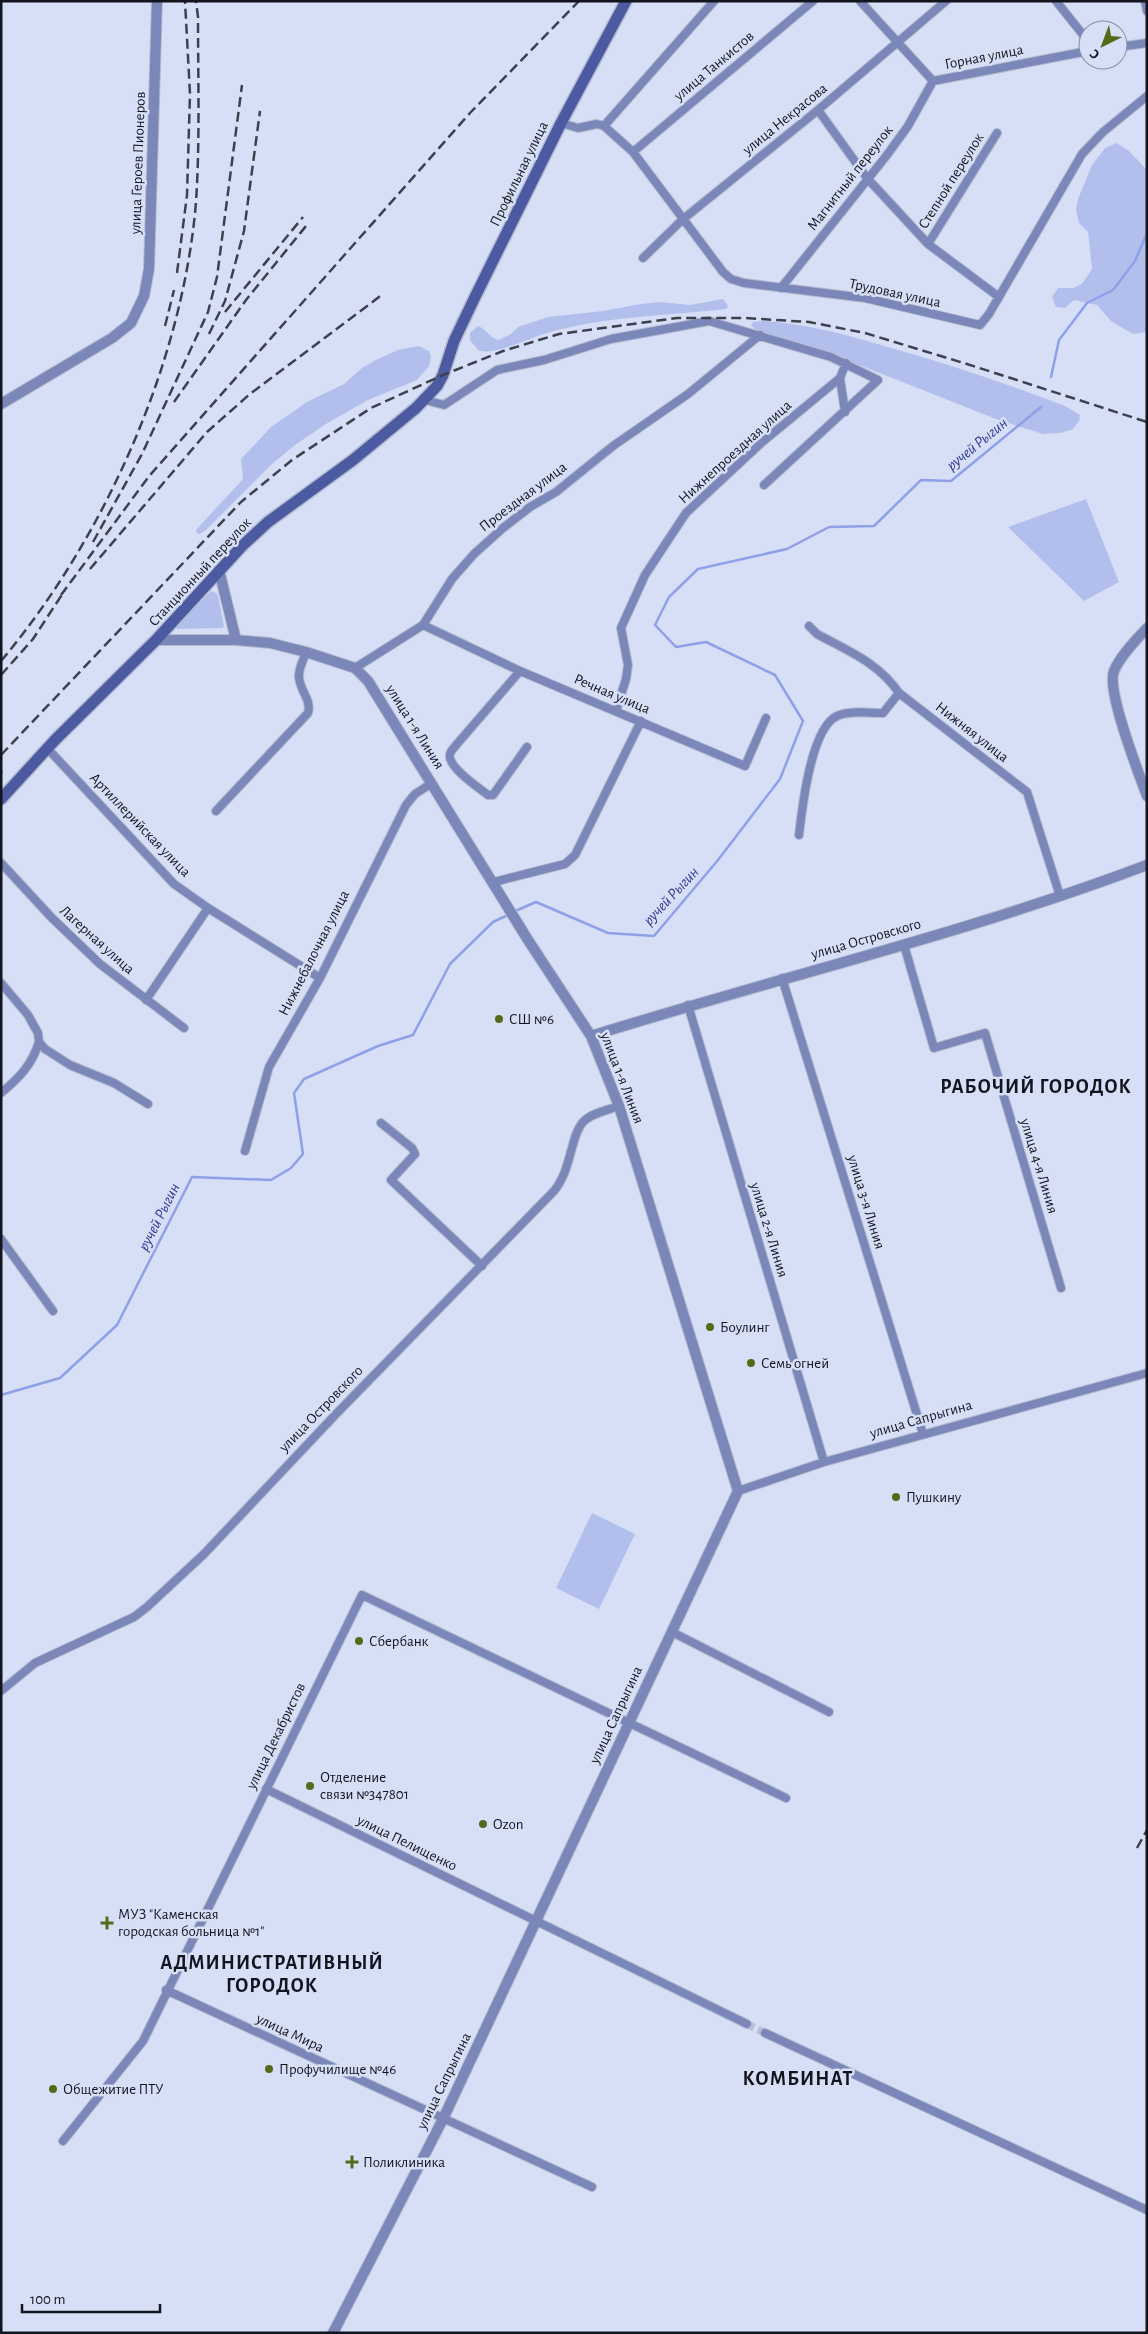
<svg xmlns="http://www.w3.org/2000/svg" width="1148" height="2334" viewBox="0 0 1148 2334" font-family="'Alegreya Sans',sans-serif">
	<rect width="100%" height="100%" fill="#d7dff7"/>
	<path fill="#b2bfed" d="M 1117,143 L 1129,151 L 1147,170 L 1147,332 L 1133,334 L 1112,322 L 1097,305 L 1074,300 L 1065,308 L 1056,307 L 1052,297 L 1058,288 L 1073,288 L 1082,284 L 1092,269 L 1088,232 L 1079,223 L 1076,210 L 1078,199 L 1092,165 L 1105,148 Z
		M 723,299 L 728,306 L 726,309 C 666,316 605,316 547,333 C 532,337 491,357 478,350 L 470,340 L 470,333 L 478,326 C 486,329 489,337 498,340 L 511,334 L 518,327 L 548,317 L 603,311 L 641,304 L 661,302 L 690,305 Z
		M 765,321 C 814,325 852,336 898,350 C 955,366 1010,385 1065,406 L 1080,415 L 1079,421 L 1073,429 L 1061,433 L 1043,434 L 996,419 L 834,355 L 765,333 L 756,330 L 751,325 L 753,322 Z
		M 419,346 L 429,351 L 431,357 L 429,366 L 417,380 L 368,400 L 329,422 L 295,445 L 272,464 L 206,530 L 200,534 L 197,533 L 196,530 L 243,479 L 241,459 L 271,427 L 307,402 L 344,384 L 362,368 L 376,360 L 398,350 Z
		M 1086,499 L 1119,582 L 1084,601 L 1008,527 Z
		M 211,591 L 216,593 L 218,596 L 224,626 L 222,628 L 177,629 L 176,626 Z
		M 592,1513 L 635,1534 L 599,1609 L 556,1588 Z"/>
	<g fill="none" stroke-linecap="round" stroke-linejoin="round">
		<path stroke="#8ea0e8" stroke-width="2.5" d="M 1051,377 L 1059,340 L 1087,303 L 1113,290 L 1135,261 L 1147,233
			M 513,912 L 536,902 L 608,933 L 654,936 L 718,860 L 780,779 L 803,721 L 775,675 L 706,642 L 676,647 L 655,625 L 669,597 L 698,569 L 787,549 L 829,527 L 874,526 L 921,480 L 951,481 L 1041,407
			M 1,1395 L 60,1378 L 117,1325 L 192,1177 L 271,1180 L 291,1168 L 303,1154 L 294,1093 L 304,1079 L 378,1046 L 413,1035 L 450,964 L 493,922 L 508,915"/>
		<path stroke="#bac1d6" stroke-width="8" stroke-dasharray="8 4" stroke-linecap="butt" d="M 747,2024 L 765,2033"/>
		<g stroke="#b4bbd0" stroke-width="10">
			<path id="minor" d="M 860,1 L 933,81 L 1088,51
				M 1056,1 L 1088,41
				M 1145,1 L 1147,11
				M 1118,47 L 1147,43
				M 818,110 L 867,178 L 928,244 L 999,297
				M 561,123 L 578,128 L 597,124 L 604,126 L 633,152 L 723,272 L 731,279 L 744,283 L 865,298 L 980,325 L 989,314 L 1082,154 L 1103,132 L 1147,96
				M 604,126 L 714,1
				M 633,152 L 813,1
				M 928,244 L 997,133
				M 643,258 L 682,220 L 818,110 L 946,1
				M 781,288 L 887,155 L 908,126 L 933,81
				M 840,378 L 845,412
				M 425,400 L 444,405 L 497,370 L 544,360 L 611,339 L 709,321 L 831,357 L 878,380 L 764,485
				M 423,625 L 520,671 L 745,766 L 766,718
				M 809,626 L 817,634 C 848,651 879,663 899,693 L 1027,792 L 1060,896
				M 355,668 L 423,625 L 452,579 L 474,554 L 503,528 L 530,507 L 556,492 L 613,446 L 688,394 L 760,335
				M 520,671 L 457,744 C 455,747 451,750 450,754 C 447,767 479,788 488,795 L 493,795 L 527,747
				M 616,711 L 626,679 L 628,665 L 621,628 L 645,575 L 686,513 L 760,444 L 840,378 L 846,363
				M 47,748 L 174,884 L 208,908 L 320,978
				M 216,811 L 308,713 C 312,699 298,689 299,675 C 299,667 304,659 306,652
				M 799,835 C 802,808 811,728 837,716 C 849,710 869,713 883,713 L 899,693
				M 1,863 L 52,918 L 100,964 L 184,1028
				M 494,882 L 565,864 L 575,855 L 580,845 L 641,721
				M 904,945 L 934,1048 L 985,1033 L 1061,1288
				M 782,978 L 923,1434
				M 1,983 L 28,1015 L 38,1033 L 39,1042 L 45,1049 L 70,1065 L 114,1083 L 148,1104
				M 146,1000 L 208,908
				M 688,1005 L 824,1462
				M 1,1093 C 19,1078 32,1065 39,1042
				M 381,1123 L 412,1148 L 415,1154 L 391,1180 L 482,1266
				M 245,1151 L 269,1067 L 320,978 L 406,805 L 415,794 L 432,783
				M 1,1239 L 53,1311
				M 738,1491 L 824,1462 L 1147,1373
				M 672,1632 L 829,1712
				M 1,1691 L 35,1663 L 134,1617 L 147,1607 L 204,1554 L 337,1413 L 554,1191 C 572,1169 570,1137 583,1122 C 591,1113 608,1110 619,1106
				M 266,1789 L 747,2024
				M 166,1990 L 592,2187
				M 765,2033 L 1147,2210
				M 63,2141 L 143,2041 L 362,1595 L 786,1798"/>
		</g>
		<g stroke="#b4bbd0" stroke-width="12">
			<path id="tertiary" d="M 1,404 L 112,338 L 131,323 L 144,296 L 149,269 L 157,1
				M 219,570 L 236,640 L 270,643 L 306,652 L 355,668 L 368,681 L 528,940 L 591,1036 L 619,1106 L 738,1491 L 443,2119 L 333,2333
				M 1147,628 C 1136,640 1120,656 1114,671 C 1106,690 1139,774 1147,796
				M 156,640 L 236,640
				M 591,1036 C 776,978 965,934 1147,865"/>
		</g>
		<g stroke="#b4bbd0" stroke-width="14">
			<path id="secondary" d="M 1,799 L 55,740 L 156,640 L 242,546 L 268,522 L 353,460 L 416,408 L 437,386 L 443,375 L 454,341 L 474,299 L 561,123 L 626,1"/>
		</g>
		<use href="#minor" stroke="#7a87b8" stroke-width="8"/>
		<use href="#tertiary" stroke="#7a87b8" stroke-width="10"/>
		<use href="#secondary" stroke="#4c5aa1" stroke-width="11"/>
		<path stroke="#3e414d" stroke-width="2.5" stroke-dasharray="10 5" stroke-linecap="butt" d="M 177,273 L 187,195 L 190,94 L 185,1
			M 225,312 L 303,217
			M 165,326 L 174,290
			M 209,334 L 225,301 L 244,231 L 260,111
			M 174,402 L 246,300 L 306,226
			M 93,542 L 142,454 L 208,312 L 217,277 L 242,85
			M 90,569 L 207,432 L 250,394 L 383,294
			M 61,595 L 150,475 L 470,113 L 579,1
			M 1,661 C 104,539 183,362 196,202 C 200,141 198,78 198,17 L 196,1
			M 1,675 L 33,639 L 65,590
			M 1,755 L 241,502 L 292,460 L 371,408 L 443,375 L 503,351 L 559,334 L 677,318 L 745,318 L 809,322 L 865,333 L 967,364 L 1147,422
			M 1,772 L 2,771
			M 1137,1848 L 1147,1830"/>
	</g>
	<g fill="#556a18" stroke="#d7dff7" stroke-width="2">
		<circle cx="499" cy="1019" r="5"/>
		<circle cx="710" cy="1327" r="5"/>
		<circle cx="751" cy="1363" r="5"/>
		<circle cx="896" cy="1497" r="5"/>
		<circle cx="359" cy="1641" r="5"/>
		<circle cx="310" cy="1786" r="5"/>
		<circle cx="483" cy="1824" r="5"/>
		<path d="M104.5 1915.5h5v5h5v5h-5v5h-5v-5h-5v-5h5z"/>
		<circle cx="269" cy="2069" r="5"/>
		<circle cx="53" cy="2089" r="5"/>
		<path d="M349.5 2154.5h5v5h5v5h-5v5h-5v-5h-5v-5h5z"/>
	</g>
	<g text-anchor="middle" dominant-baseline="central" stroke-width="5" stroke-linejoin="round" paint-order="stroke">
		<g font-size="15" fill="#13151e" stroke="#d7dff7">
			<text transform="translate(984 57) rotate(-11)">Горная улица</text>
			<text transform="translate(714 66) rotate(-40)">улица Танкистов</text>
			<text transform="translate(785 119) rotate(-39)">улица Некрасова</text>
			<text transform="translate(138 163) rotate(-88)">улица Героев Пионеров</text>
			<text transform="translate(519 174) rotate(-64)">Профильная улица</text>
			<text transform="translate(850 178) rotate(-52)">Магнитный переулок</text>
			<text transform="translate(951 181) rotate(-58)">Степной переулок</text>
			<text transform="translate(895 293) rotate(12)">Трудовая улица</text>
			<text transform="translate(735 452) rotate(-42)">Нижнепроездная улица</text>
			<text transform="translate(523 497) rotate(-37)">Проездная улица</text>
			<text transform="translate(200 572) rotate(-47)">Станционный переулок</text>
			<text transform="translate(612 694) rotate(23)">Речная улица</text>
			<text transform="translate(415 727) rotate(58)">улица 1-я Линия</text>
			<text transform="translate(972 732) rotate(38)">Нижняя улица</text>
			<text transform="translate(140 825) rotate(46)">Артиллерийская улица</text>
			<text transform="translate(866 939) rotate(-16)">улица Островского</text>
			<text transform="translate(97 940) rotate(42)">Лагерная улица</text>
			<text transform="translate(314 953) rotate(-63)">Нижнебалочная улица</text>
			<text transform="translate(622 1078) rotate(69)">улица 1-я Линия</text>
			<text transform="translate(1039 1166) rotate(73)">улица 4-я Линия</text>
			<text transform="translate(866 1202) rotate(73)">улица 3-я Линия</text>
			<text transform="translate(769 1230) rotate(73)">улица 2-я Линия</text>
			<text transform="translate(321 1409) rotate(-46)">улица Островского</text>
			<text transform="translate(921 1419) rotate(-16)">улица Сапрыгина</text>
			<text transform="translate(616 1715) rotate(-65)">улица Сапрыгина</text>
			<text transform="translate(276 1736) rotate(-64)">улица Декабристов</text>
			<text transform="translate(407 1843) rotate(26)">улица Пелищенко</text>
			<text transform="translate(290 2033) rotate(25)">улица Мира</text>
			<text transform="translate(444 2081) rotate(-64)">улица Сапрыгина</text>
		</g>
		<g font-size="15" fill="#13151e" stroke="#d7dff7" text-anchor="start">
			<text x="509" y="1019">СШ №6</text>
			<text x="720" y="1327">Боулинг</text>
			<text x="761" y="1363">Семь огней</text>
			<text x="906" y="1497">Пушкину</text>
			<text x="369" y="1641">Сбербанк</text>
			<text x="320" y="1777">Отделение<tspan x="320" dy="17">связи №347801</tspan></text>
			<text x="493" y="1824">Ozon</text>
			<text x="118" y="1914">МУЗ "Каменская<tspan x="118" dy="17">городская больница №1"</tspan></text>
			<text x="279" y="2069">Профучилище №46</text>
			<text x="63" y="2089">Общежитие ПТУ</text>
			<text x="363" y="2162">Поликлиника</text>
		</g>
		<g font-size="16" font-style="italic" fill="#303b8e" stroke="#d7dff7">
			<text transform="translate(977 444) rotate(-39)">ручей Рыгин</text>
			<text transform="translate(671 896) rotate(-47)">ручей Рыгин</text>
			<text transform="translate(159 1217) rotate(-63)">ручей Рыгин</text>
		</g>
		<g font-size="20" font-weight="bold" letter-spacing="1" fill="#13151e" stroke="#d7dff7">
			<text x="1036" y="1087">РАБОЧИЙ ГОРОДОК</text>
			<text x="272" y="1963">АДМИНИСТРАТИВНЫЙ<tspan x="272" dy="23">ГОРОДОК</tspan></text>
			<text x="798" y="2079">КОМБИНАТ</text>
		</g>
	</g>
	<rect width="1148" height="2334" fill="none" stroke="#13151e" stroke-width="5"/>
	<g transform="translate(1103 45) rotate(222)"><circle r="24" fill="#d7dff7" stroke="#898ea0"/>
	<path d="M0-4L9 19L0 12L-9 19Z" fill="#556a18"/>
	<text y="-8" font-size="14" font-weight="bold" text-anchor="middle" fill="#13151e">С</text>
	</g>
	<path d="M22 2304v8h138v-8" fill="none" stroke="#13151e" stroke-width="2.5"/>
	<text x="30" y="2304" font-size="15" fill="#13151e" stroke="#d7dff7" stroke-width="4" paint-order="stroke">100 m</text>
</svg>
